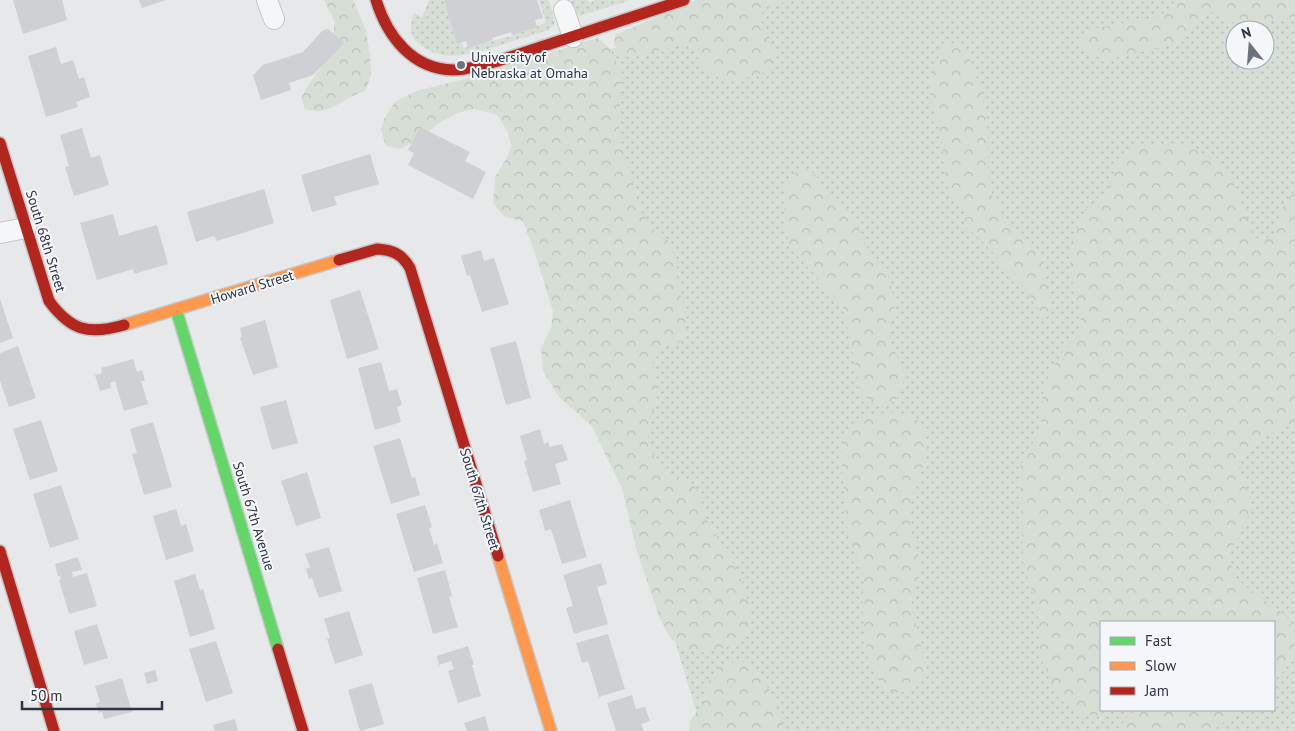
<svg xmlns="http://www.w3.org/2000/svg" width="1295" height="731" viewBox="0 0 1295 731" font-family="'PT Sans',sans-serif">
	<defs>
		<pattern id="grass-dots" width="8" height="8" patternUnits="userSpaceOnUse" patternTransform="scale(1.25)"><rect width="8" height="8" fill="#d6ded6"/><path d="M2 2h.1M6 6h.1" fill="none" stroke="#b8bfb9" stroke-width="1.8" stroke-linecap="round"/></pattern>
		<pattern id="forest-crowns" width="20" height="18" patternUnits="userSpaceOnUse" patternTransform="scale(1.25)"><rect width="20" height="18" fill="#d6ded6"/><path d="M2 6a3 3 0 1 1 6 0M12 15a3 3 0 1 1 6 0" fill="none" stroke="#b8bfb9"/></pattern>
	</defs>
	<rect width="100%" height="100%" fill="#e6e8ea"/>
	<path fill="url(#grass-dots)" fill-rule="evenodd" d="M 429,0 L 444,0 L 457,44 L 461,43 L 464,48 L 512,36 L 514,34 L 546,23 L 539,0 L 549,0 L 555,22 L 554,25 L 549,30 C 533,35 517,40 501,45 C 473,54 441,65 417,42 C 409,34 410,23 414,13 L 422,17 Z
		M 571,0 L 588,0 L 590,3 L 596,0 L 631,0 L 579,16 L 574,10 Z
		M 776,0 L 1295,0 L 1295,731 L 702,731 L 507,80 ZM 1235,30 L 1265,30 L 1265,60 L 1235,60 ZM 1101,622 L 1274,622 L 1274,710 L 1101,710 Z"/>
	<path fill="url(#forest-crowns)" d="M 324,0 L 353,0 L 366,30 L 370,55 L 371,76 L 365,91 C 341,98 331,117 305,109 L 301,98 L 312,79 L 324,64 L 327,49 L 334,31 L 334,20 Z
		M 696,0 L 797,0 L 769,5 L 759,16 L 775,50 C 774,55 773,62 770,66 C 761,80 735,78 720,79 L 703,66 L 696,54 L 685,44 L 632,57 L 621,56 L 614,44 L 615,35 Z
		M 1175,0 L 1295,0 L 1295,17 L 1277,19 L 1261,25 L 1229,22 L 1222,14 L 1207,12 L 1172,45 L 1105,60 L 1086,51 L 1079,37 L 1091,29 L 1158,17 L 1174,7 Z
		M 598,38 L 610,49 L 619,66 L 621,97 L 618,122 L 622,147 L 641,211 L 653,229 L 668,241 L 676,259 L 680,291 L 686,317 L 683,340 L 674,345 L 658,348 L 652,365 L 658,390 L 648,436 L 654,455 L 667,471 L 696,488 L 700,496 L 705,517 L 740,575 L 751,612 L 749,627 L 742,642 L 721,649 L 699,653 L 686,649 L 670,638 L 660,619 L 636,548 L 622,488 L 605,454 L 592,426 L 559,397 L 543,371 L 541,348 L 551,328 L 553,311 L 534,250 L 523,221 L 505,217 L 493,203 L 495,177 L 508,156 L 511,145 L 508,132 L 497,115 L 475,109 L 457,113 L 439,123 L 420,139 L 401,149 L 386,146 L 381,130 L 384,119 L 395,102 L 416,91 L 469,78 Z
		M 961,42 L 970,59 L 982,96 L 988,131 L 988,178 L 993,198 L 1005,218 L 1027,239 L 1039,257 L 1052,298 L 1050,314 L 1042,314 L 1022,286 L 985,244 L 966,227 L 964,212 L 956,198 L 949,192 L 944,166 L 942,140 L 930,96 L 930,80 L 941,50 L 949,44 Z
		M 1179,143 L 1203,153 L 1229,173 L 1256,239 L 1273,237 L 1282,208 L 1295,190 L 1295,423 L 1263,437 L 1239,457 L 1241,472 L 1249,495 L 1250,514 L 1240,535 L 1228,553 L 1235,576 L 1246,587 L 1287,616 L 1295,637 L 1295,649 L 1292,659 L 1282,673 L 1274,681 L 1274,622 L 1101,622 L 1101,710 L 1108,710 L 1095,716 L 1081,713 L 1059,699 L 1050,675 L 1040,658 L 1039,622 L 1031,587 L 1023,562 L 1020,466 L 1030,450 L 1041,423 L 1042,403 L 1045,380 L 1062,353 L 1078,335 L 1081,316 L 1073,286 L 1069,254 L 1076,232 L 1085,209 L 1104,197 L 1112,180 L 1118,160 L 1134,147 L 1156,144 Z
		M 799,169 L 809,169 L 818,178 L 827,196 L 852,215 L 868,249 L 881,265 L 890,280 L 894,301 L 894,313 L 889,330 L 890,342 L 904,370 L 903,385 L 898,398 L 884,406 L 873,403 L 861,394 L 843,307 L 790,247 L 784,222 L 785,202 L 787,181 Z
		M 895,412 L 911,415 L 922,424 L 926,437 L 927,455 L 911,499 L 910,526 L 922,568 L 911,605 L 927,669 C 915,690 910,695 885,691 L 876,676 L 868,657 L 862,608 L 864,581 L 856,555 L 848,537 L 841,457 L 845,438 L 854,422 L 874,414 Z
		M 738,660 C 742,662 749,664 753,667 C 766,677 780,714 785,731 L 689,731 L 690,720 L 702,706 L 708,683 L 718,668 Z
		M 1137,710 L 1239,710 L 1212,731 L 1116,731 L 1129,715 Z"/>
	<path fill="#ced0d3" d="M 13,0 L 62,0 L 67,20 L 23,34 Z
		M 139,0 L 166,0 L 142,8 Z
		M 444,0 L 537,0 L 543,18 L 535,20 L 537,27 L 512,35 L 511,32 L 492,38 L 493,40 L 468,48 L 466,41 L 457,44 Z
		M 328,29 L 344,43 L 313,75 L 289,83 L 291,90 L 261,100 L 253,75 L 263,65 L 303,52 L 323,30 Z
		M 56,47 L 61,64 L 73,60 L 79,79 L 84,77 L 90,97 L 76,102 L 78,107 L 46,117 L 28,56 Z
		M 420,127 L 470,152 L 465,161 L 486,172 L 473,199 L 408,165 L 414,153 L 408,150 Z
		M 82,128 L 91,158 L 100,155 L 109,185 L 74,196 L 65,167 L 69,166 L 60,135 Z
		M 370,154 L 379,184 L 334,197 L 337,205 L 312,212 L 301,175 Z
		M 264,189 L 274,223 L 217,241 L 214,236 L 196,242 L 187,212 Z
		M 113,214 L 119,236 L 157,225 L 168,264 L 134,274 L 133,269 L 97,280 L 80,223 Z
		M 481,250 L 484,261 L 494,258 L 509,304 L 482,312 L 470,275 L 467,276 L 461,256 Z
		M 360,290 L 379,349 L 347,359 L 330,300 Z
		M 0,299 L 13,338 L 0,343 Z
		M 265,320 L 278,367 L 253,375 L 240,338 L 242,337 L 240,328 Z
		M 516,341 L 531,398 L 506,405 L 490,348 Z
		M 18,346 L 36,398 L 9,407 L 0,381 L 0,353 Z
		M 133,359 L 137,372 L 142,370 L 145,381 L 141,381 L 148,404 L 124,411 L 115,381 L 110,383 L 111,388 L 100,391 L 95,375 L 102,373 L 101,368 Z
		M 381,362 L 389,391 L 397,389 L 402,405 L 397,407 L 401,422 L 375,430 L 358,368 Z
		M 286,400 L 298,443 L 272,450 L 260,407 Z
		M 41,420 L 58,471 L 30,480 L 13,429 Z
		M 153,422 L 172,487 L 144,495 L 132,454 L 137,453 L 130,429 Z
		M 540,429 L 544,444 L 548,442 L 550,447 L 562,444 L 568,460 L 555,464 L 561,484 L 533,492 L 524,461 L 527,460 L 520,436 Z
		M 400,438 L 412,478 L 415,477 L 420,495 L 391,504 L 373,446 Z
		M 307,472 L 321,518 L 296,526 L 281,481 Z
		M 61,485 L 79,539 L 50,548 L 33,494 Z
		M 570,500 L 587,557 L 562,564 L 551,529 L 545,531 L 539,510 Z
		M 425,505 L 432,527 L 429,528 L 434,545 L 437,543 L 443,563 L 414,572 L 396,514 Z
		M 176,509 L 181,526 L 186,524 L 194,551 L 166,560 L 153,516 Z
		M 329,547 L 342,591 L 319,598 L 312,578 L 309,579 L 306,569 L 310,567 L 305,554 Z
		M 78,557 L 82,570 L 72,572 L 73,577 L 87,573 L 97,606 L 69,614 L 59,580 L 61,579 L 60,576 L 58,576 L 55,564 Z
		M 601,563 L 607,584 L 597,587 L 608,624 L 574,634 L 566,608 L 573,606 L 563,575 Z
		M 445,570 L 452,596 L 449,597 L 458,627 L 433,634 L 417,578 Z
		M 195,574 L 200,590 L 203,589 L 215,629 L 190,637 L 174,581 Z
		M 349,611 L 363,655 L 335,664 L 327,639 L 330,638 L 324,619 Z
		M 97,624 L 108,658 L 84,665 L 74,631 Z
		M 608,634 L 625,689 L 599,697 L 588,661 L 582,663 L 576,643 Z
		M 216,641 L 233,693 L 206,702 L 189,649 Z
		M 468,646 L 474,665 L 472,665 L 481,696 L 458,703 L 448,671 L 454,669 L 451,661 L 439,665 L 437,656 Z
		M 155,670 L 158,681 L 147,684 L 144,673 Z
		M 122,678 L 132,712 L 104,719 L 102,712 L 99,713 L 96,704 L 100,702 L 95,686 Z
		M 372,683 L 384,724 L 360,731 L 348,690 Z
		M 632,695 L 636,709 L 645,707 L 650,721 L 641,724 L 644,731 L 616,731 L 607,703 Z
		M 485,716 L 489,731 L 467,731 L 464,723 Z
		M 235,719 L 238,731 L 215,731 L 213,725 Z"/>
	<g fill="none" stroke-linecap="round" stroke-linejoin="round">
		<g stroke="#c4c6c8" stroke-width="22">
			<path id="street" d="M 267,0 L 274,19
				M 564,10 L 573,37
				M 0,233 L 26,228"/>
		</g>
		<g stroke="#c4c6c8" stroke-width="14">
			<path id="fast" d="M 176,309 L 278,649"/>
		</g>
		<g stroke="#c4c6c8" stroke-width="14">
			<path id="slow" d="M 124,325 L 339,260
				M 498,556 L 551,731"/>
		</g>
		<g stroke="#c4c6c8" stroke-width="14">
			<path id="jam" d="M 376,0 C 387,36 412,69 453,70 C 468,70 483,65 498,61 L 684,0
				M 0,143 L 49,301 C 71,331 89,335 124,325
				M 339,260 L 377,249 C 393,250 402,254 410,268 L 498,556
				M 0,551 L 54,731
				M 278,649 L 303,731"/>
		</g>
		<use href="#street" stroke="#f5f6f7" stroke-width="20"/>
		<use href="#fast" stroke="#63d668" stroke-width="11"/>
		<use href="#slow" stroke="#ff974d" stroke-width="11"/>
		<use href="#jam" stroke="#b3261e" stroke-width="11"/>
	</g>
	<circle fill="#6c737f" stroke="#f4f6f9" stroke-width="2" cx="461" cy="65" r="5"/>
	<g text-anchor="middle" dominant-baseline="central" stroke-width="4" stroke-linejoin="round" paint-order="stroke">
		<g font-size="14" fill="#2b3445" stroke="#f4f6f9" text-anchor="start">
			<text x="471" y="57">University of<tspan x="471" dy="16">Nebraska at Omaha</tspan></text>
		</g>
		<g font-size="14" fill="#2b3445" stroke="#f4f6f9">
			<text transform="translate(46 241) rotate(73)">South 68th Street</text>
			<text transform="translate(252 287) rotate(-17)">Howard Street</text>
			<text transform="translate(480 499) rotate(73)">South 67th Street</text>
			<text transform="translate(254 516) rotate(73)">South 67th Avenue</text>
		</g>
	</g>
	<rect x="1100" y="621" width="175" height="90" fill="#f4f6f9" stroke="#a4a8b1"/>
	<rect x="1110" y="637" width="25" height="8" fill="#63d668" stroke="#a4a8b1"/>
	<text x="1145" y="646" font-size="15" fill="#2b3445">Fast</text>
	<rect x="1110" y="662" width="25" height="8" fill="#ff974d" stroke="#a4a8b1"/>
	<text x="1145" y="671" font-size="15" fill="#2b3445">Slow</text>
	<rect x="1110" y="687" width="25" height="8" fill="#b3261e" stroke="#a4a8b1"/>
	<text x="1145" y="696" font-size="15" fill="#2b3445">Jam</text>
	<g transform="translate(1250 45) rotate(343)"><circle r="24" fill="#f4f6f9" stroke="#a4a8b1"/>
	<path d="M0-4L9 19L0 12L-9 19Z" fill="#6c737f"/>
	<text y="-8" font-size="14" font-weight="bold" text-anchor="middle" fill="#2b3445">N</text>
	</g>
	<path d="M22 701v8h140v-8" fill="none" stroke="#2b3445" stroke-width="2.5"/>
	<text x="30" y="701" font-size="15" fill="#2b3445" stroke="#f4f6f9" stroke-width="4" paint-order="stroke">50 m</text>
</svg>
